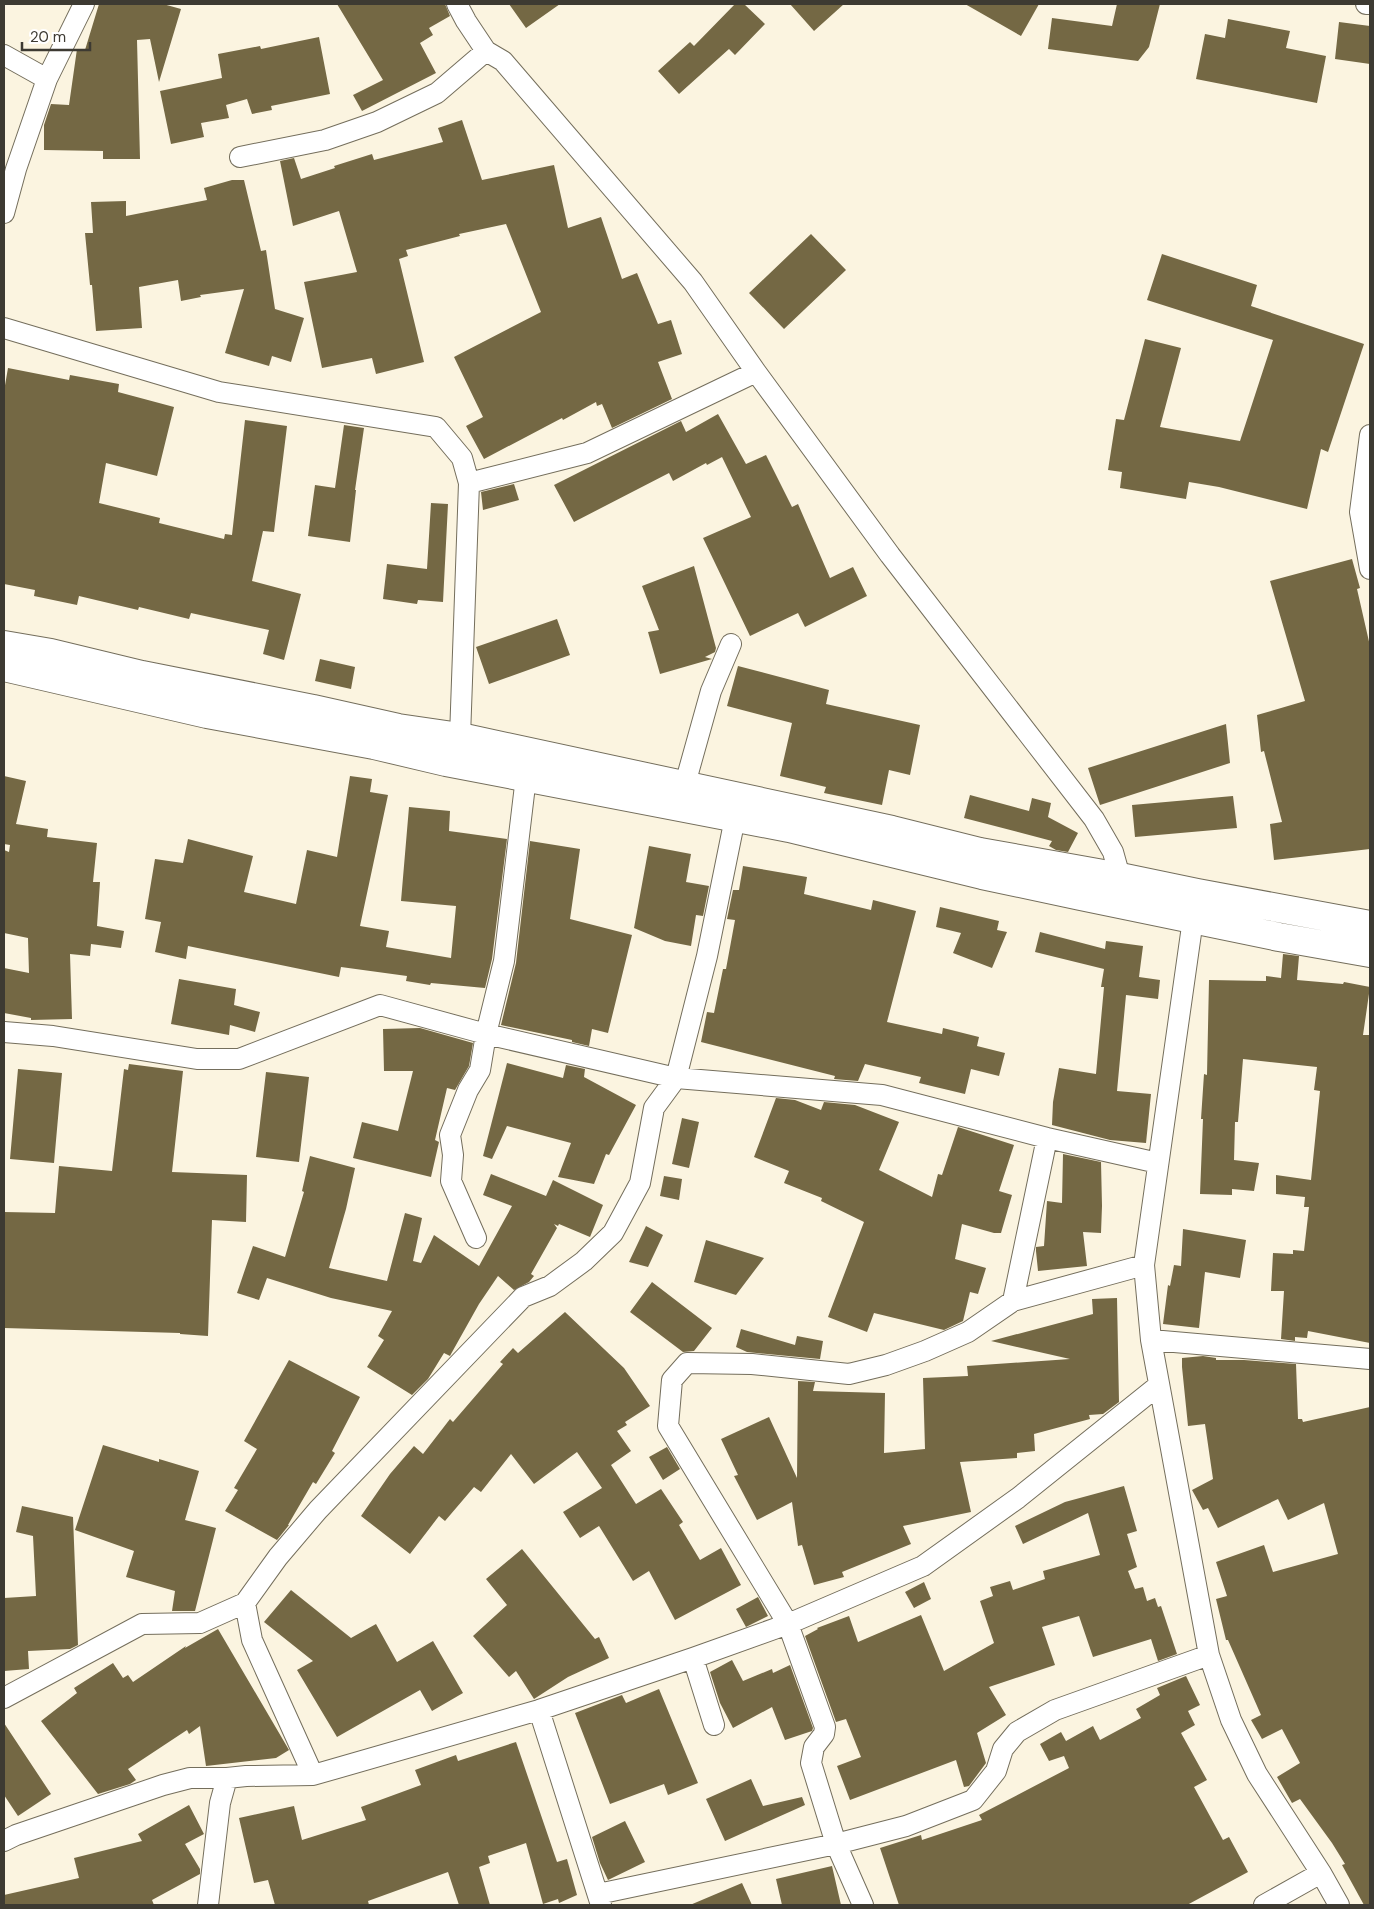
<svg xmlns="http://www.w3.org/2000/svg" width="1374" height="1909" viewBox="0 0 1374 1909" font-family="'DM Sans',sans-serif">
	<rect width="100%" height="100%" fill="#fbf4e0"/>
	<path fill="#746844" d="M 99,4 L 163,4 L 181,9 L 159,82 L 150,39 L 137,40 L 140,159 L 103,159 L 103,151 L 44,150 L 44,125 L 51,104 L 69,105 L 77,49 L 85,50 Z
		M 337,4 L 445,4 L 450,16 L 429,28 L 433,35 L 420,43 L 436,73 L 362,111 L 353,95 L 383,80 Z
		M 509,4 L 560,4 L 526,28 Z
		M 735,4 L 744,4 L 765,24 L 735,55 L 729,49 L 679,94 L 658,71 L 690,42 L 694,46 Z
		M 790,4 L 844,4 L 814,31 Z
		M 965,4 L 1039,4 L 1021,36 Z
		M 1117,4 L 1160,4 L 1149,47 L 1138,61 L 1048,49 L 1052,18 L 1112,26 Z
		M 1228,19 L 1290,31 L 1286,48 L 1326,56 L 1317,103 L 1196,79 L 1205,34 L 1225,38 Z
		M 1339,22 L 1370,26 L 1370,64 L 1335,59 Z
		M 319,37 L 330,94 L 271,106 L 272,110 L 252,114 L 247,99 L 226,105 L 229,118 L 201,123 L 204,137 L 171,144 L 160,91 L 222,78 L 218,54 L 260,46 L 261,49 Z
		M 462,120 L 482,180 L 554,165 L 568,228 L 601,217 L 622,279 L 637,273 L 658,324 L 671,320 L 682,354 L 658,362 L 672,399 L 612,428 L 602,404 L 597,406 L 596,402 L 563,420 L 562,418 L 484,459 L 466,426 L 483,417 L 454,357 L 541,312 L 506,224 L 459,234 L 460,236 L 406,250 L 408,256 L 399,259 L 424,362 L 376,374 L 372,358 L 322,368 L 304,282 L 357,272 L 339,211 L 293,226 L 280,161 L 294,158 L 301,179 L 335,168 L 334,166 L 372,154 L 374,160 L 443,142 L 438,128 Z
		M 232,180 L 244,180 L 261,251 L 266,250 L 275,309 L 304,318 L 291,362 L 272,356 L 269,366 L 225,353 L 244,289 L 200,295 L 201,297 L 181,301 L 178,280 L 139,287 L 142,328 L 96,331 L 92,285 L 90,285 L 85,233 L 93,233 L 91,202 L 126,201 L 126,216 L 207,200 L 204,188 Z
		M 811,234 L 846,270 L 784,329 L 749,293 Z
		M 1162,254 L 1257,285 L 1251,306 L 1364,344 L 1328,452 L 1321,449 L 1307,509 L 1219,487 L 1189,482 L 1186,499 L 1120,488 L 1122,472 L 1108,470 L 1116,419 L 1124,420 L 1145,339 L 1181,348 L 1160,427 L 1240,441 L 1273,340 L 1147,300 Z
		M 8,368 L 69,380 L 70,375 L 119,384 L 118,392 L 174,407 L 157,476 L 106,463 L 99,503 L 160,518 L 159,523 L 224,539 L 225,534 L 232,535 L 245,420 L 287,426 L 274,532 L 263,531 L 252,581 L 301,594 L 284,660 L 263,654 L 269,630 L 191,613 L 189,619 L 139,607 L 138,610 L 79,596 L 77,605 L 34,596 L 35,590 L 4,584 L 4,391 Z
		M 718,414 L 746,464 L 766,455 L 792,507 L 798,504 L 830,578 L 853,567 L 867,596 L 805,627 L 798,613 L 750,636 L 703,538 L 751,517 L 722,457 L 707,465 L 706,463 L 673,481 L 669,473 L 574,522 L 554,485 L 681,421 L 686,432 Z
		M 344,425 L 364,428 L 355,490 L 356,490 L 350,542 L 308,536 L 315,485 L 335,488 Z
		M 514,484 L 519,500 L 483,510 L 481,492 Z
		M 431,503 L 448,504 L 443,602 L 418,600 L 417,604 L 383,599 L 387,564 L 427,569 Z
		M 1352,559 L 1360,588 L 1357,589 L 1370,646 L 1370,849 L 1274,860 L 1270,824 L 1282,822 L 1264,751 L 1261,752 L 1257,715 L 1305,701 L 1270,581 Z
		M 694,566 L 716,648 L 715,652 L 705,657 L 712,659 L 660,674 L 648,632 L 659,630 L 642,586 Z
		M 557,619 L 570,655 L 489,684 L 476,647 Z
		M 320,659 L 355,667 L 351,689 L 315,681 Z
		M 738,666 L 829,690 L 826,704 L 920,725 L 910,775 L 889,770 L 882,805 L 824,793 L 826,787 L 780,776 L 792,723 L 727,706 Z
		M 1226,724 L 1230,763 L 1100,805 L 1088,768 Z
		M 4,776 L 26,781 L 16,824 L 48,829 L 47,837 L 97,843 L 93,882 L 100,882 L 97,926 L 124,931 L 121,948 L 91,944 L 90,956 L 70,954 L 72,1019 L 31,1020 L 31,1018 L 4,1013 L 4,968 L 29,973 L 28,938 L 4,933 L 4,850 L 9,852 L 10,845 L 4,844 Z
		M 350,776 L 372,779 L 370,792 L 388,795 L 360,926 L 389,931 L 386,947 L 451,958 L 456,906 L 401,901 L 409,807 L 450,811 L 449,831 L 507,839 L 492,959 L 485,988 L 431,983 L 430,985 L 406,981 L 407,976 L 341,967 L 339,977 L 188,946 L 186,959 L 155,952 L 161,922 L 145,919 L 155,859 L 183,863 L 188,839 L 253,856 L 244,892 L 296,904 L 307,850 L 337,857 Z
		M 970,795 L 1029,811 L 1032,798 L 1051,803 L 1048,817 L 1078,833 L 1068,852 L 1056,850 L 1049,846 L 1052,841 L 964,818 Z
		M 1233,796 L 1237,828 L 1135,837 L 1132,805 Z
		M 530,841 L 580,849 L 570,919 L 632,935 L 608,1033 L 592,1029 L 589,1046 L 572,1042 L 572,1040 L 501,1025 L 516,963 Z
		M 649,846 L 691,854 L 686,882 L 709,886 L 703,916 L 696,915 L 691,946 L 665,941 L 634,928 Z
		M 743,866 L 807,877 L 804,894 L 871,910 L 873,900 L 916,911 L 887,1022 L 942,1034 L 943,1028 L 979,1037 L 977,1046 L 1005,1053 L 999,1076 L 971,1069 L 965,1094 L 919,1083 L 921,1077 L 865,1064 L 858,1081 L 834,1079 L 835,1076 L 701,1042 L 707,1012 L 714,1013 L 723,969 L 726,969 L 735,920 L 727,919 L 733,890 L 739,890 Z
		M 940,907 L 999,921 L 997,930 L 1007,932 L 992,968 L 953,953 L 961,933 L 936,927 Z
		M 1040,932 L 1105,949 L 1106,941 L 1143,946 L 1139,977 L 1160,980 L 1158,999 L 1126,995 L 1117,1091 L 1151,1094 L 1146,1143 L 1110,1140 L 1052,1125 L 1053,1102 L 1059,1068 L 1096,1074 L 1104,987 L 1101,987 L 1104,969 L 1035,952 Z
		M 1283,954 L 1299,956 L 1297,980 L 1343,984 L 1344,982 L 1370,987 L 1363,1035 L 1370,1035 L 1370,1343 L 1308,1331 L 1307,1338 L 1295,1337 L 1295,1341 L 1281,1339 L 1284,1291 L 1271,1291 L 1273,1253 L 1293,1254 L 1293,1250 L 1304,1251 L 1309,1207 L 1304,1207 L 1305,1197 L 1276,1194 L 1276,1175 L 1311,1180 L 1320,1091 L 1314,1090 L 1317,1067 L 1243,1059 L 1238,1122 L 1235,1122 L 1234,1160 L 1259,1163 L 1254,1191 L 1232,1189 L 1232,1195 L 1200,1194 L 1203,1119 L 1201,1119 L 1204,1074 L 1207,1075 L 1209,980 L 1266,981 L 1266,976 L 1281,978 Z
		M 179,979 L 236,989 L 234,1005 L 260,1012 L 255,1032 L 230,1025 L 229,1035 L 171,1024 Z
		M 420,1028 L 473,1043 L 469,1066 L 455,1090 L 447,1088 L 435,1140 L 439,1142 L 431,1177 L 353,1158 L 362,1122 L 398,1131 L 413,1071 L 384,1071 L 383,1029 Z
		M 507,1063 L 563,1078 L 566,1065 L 585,1069 L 584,1077 L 636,1105 L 609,1155 L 606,1154 L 594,1184 L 558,1177 L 571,1143 L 507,1126 L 492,1159 L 483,1156 Z
		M 129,1064 L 183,1071 L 172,1172 L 247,1175 L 246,1222 L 212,1220 L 208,1336 L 180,1334 L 180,1333 L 4,1328 L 4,1212 L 55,1213 L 59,1166 L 112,1171 L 124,1069 L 128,1070 Z
		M 18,1069 L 62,1073 L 54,1163 L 10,1159 Z
		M 266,1072 L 309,1077 L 299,1162 L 256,1157 Z
		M 776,1098 L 795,1100 L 821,1110 L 824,1102 L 855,1105 L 899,1122 L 879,1170 L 932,1197 L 938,1174 L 942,1175 L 958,1127 L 1014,1145 L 999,1191 L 1012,1195 L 1001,1233 L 994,1233 L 962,1224 L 955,1259 L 986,1268 L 978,1294 L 970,1292 L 963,1321 L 944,1330 L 874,1313 L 867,1332 L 828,1317 L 864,1222 L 821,1201 L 822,1198 L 784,1183 L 789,1171 L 754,1157 Z
		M 682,1118 L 699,1122 L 689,1168 L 672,1164 Z
		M 1063,1154 L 1101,1162 L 1102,1206 L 1101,1233 L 1083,1232 L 1087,1266 L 1038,1271 L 1036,1251 L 1036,1247 L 1044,1246 L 1047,1201 L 1062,1203 Z
		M 310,1156 L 355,1168 L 346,1209 L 329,1268 L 387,1281 L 405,1213 L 422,1218 L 413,1261 L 421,1263 L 434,1235 L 479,1266 L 512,1206 L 483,1195 L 491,1174 L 546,1196 L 553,1180 L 603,1205 L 590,1237 L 559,1224 L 558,1226 L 554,1224 L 557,1228 L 531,1274 L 534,1276 L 529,1282 L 514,1290 L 498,1276 L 479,1304 L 451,1354 L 450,1356 L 444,1353 L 428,1379 L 412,1395 L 367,1367 L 384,1340 L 378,1336 L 392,1311 L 331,1298 L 267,1278 L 259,1300 L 237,1293 L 253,1246 L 285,1257 L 304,1192 L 302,1191 Z
		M 664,1176 L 682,1179 L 679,1200 L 660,1196 Z
		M 646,1226 L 663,1235 L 648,1267 L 629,1262 Z
		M 1183,1229 L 1246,1240 L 1240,1278 L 1205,1272 L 1199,1328 L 1163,1324 L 1168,1285 L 1170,1286 L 1174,1265 L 1181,1266 Z
		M 706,1240 L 764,1258 L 736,1295 L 694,1282 Z
		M 652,1282 L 712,1328 L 694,1351 L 683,1352 L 630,1312 Z
		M 1117,1298 L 1119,1402 L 1103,1414 L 1089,1415 L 1090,1419 L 1034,1434 L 1035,1451 L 1017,1453 L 1017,1458 L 960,1462 L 971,1512 L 903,1526 L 911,1544 L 842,1572 L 844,1577 L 814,1585 L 802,1545 L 798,1546 L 792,1502 L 757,1520 L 734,1476 L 738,1475 L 721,1439 L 769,1417 L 797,1478 L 798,1381 L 815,1382 L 813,1391 L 885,1393 L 884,1453 L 925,1449 L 923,1378 L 968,1376 L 967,1366 L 1070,1359 L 991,1341 L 1093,1314 L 1092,1299 Z
		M 565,1312 L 624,1368 L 650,1406 L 625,1422 L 627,1425 L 617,1431 L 631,1451 L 611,1465 L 636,1504 L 661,1489 L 683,1522 L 679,1525 L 700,1560 L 721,1548 L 741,1585 L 675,1620 L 649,1571 L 633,1581 L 599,1526 L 580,1538 L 563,1512 L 602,1488 L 577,1452 L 534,1484 L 511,1454 L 481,1492 L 474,1487 L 445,1521 L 439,1516 L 410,1554 L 361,1516 L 390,1474 L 414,1446 L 423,1454 L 450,1419 L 453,1422 L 503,1364 L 500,1362 L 513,1348 L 518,1353 Z
		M 741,1329 L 795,1345 L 797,1336 L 823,1341 L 820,1359 L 747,1352 L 736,1347 Z
		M 1203,1356 L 1216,1358 L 1216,1360 L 1244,1360 L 1296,1364 L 1298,1419 L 1302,1419 L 1303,1422 L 1370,1407 L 1370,1905 L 1364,1905 L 1342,1865 L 1345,1864 L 1332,1843 L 1300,1799 L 1292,1803 L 1277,1777 L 1300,1763 L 1282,1729 L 1262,1739 L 1251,1720 L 1261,1715 L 1228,1640 L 1226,1640 L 1216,1599 L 1227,1596 L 1216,1562 L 1264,1545 L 1273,1572 L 1338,1554 L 1324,1503 L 1288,1520 L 1278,1499 L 1218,1528 L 1208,1508 L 1203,1510 L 1192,1490 L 1213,1479 L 1205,1424 L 1188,1426 L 1182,1367 L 1182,1358 Z
		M 289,1360 L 360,1397 L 332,1451 L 335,1453 L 316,1484 L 313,1482 L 288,1525 L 289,1525 L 277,1540 L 225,1511 L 238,1490 L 234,1488 L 257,1449 L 244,1441 Z
		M 103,1445 L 159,1462 L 159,1459 L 199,1471 L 185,1520 L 216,1528 L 195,1611 L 172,1611 L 175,1591 L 126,1577 L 134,1551 L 75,1530 Z
		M 667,1447 L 680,1469 L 663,1480 L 649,1457 Z
		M 1124,1486 L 1137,1531 L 1127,1534 L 1137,1567 L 1128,1571 L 1135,1589 L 1143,1587 L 1147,1601 L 1155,1598 L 1158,1607 L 1161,1606 L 1177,1654 L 1158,1661 L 1151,1639 L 1093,1657 L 1079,1616 L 1042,1627 L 1055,1665 L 989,1687 L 1006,1715 L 977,1733 L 986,1763 L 969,1786 L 964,1787 L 956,1760 L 850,1800 L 837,1766 L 861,1757 L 846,1719 L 836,1722 L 805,1636 L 818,1629 L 817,1628 L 849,1616 L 858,1642 L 921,1615 L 944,1671 L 994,1643 L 980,1601 L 993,1596 L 990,1587 L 1010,1581 L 1013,1590 L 1045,1579 L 1043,1571 L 1100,1555 L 1088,1513 L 1023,1544 L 1015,1526 L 1065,1502 Z
		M 22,1506 L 73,1517 L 78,1645 L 70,1649 L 28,1651 L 29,1669 L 4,1671 L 4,1598 L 36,1596 L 33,1536 L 16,1532 Z
		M 522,1549 L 595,1639 L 599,1637 L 609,1658 L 568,1677 L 534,1699 L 516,1671 L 509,1677 L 473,1636 L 507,1605 L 486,1579 Z
		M 924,1582 L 931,1599 L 914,1608 L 905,1592 Z
		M 291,1590 L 351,1638 L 376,1624 L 397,1662 L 433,1641 L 463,1693 L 432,1711 L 420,1690 L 337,1737 L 297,1670 L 313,1661 L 264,1622 Z
		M 758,1597 L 768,1616 L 746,1627 L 736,1609 Z
		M 218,1629 L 289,1750 L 276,1758 L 206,1766 L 200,1726 L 189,1734 L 187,1730 L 128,1769 L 136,1780 L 130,1784 L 98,1794 L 41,1721 L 77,1693 L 74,1688 L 113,1663 L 123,1678 L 128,1675 L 133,1682 L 186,1646 L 185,1648 Z
		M 732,1660 L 743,1681 L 772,1669 L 773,1673 L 790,1665 L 813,1728 L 812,1731 L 785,1740 L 772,1707 L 733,1728 L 720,1703 L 710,1672 Z
		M 1186,1676 L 1200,1705 L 1188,1711 L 1195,1725 L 1181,1733 L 1207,1780 L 1194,1787 L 1223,1840 L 1229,1837 L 1248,1872 L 1187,1905 L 899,1905 L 880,1848 L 921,1835 L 922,1840 L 982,1820 L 979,1815 L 1069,1768 L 1064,1756 L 1049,1761 L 1040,1744 L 1061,1732 L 1066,1741 L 1093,1726 L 1100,1740 L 1141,1718 L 1136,1709 L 1160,1695 L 1157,1688 Z
		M 659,1689 L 698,1783 L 668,1795 L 664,1784 L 610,1804 L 575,1713 L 622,1695 L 626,1703 Z
		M 4,1723 L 51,1794 L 18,1816 L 4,1795 Z
		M 516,1742 L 557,1862 L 567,1859 L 577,1895 L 559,1903 L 558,1899 L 543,1904 L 526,1843 L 488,1856 L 490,1863 L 479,1867 L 490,1905 L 459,1905 L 448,1872 L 368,1901 L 369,1905 L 275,1905 L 268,1880 L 254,1883 L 239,1818 L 294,1806 L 302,1840 L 366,1820 L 361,1807 L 421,1785 L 415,1770 L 456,1755 L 458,1761 Z
		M 751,1779 L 763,1806 L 802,1797 L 805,1805 L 725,1841 L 706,1799 Z
		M 189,1805 L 204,1834 L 185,1844 L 200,1869 L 200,1874 L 152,1900 L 154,1905 L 4,1905 L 4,1895 L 79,1878 L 74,1858 L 142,1841 L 138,1834 Z
		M 625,1821 L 645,1862 L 608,1880 L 600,1863 L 592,1837 Z
		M 832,1866 L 841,1905 L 782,1905 L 776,1879 Z
		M 742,1883 L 752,1905 L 690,1905 Z"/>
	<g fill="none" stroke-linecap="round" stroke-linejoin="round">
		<g stroke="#746e5c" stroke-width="22">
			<path id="street" d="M 457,4 L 466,21 L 486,51 L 503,61 L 693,282 L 756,372 L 890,555 L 1094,819 L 1113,852 L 1120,877
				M 1366,4 L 1370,4
				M 4,55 L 47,79
				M 240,157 L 325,140 L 377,122 L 437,93 L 486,51
				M 4,213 L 16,169 L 47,79 L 84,4
				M 4,328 L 219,392 L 436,427 L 462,458 L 469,483 L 460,737
				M 1370,435 L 1360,512 L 1370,569
				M 469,483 L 587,453 L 756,372
				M 685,784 L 711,691 L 731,644
				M 1195,905 L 1144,1265 L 1151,1340 L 1209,1655 L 1231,1720 L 1257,1774 L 1321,1873 L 1339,1905
				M 4,1032 L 53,1036 L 197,1059 L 239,1059 L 380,1005 L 486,1034 L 676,1078 L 882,1095 L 1047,1138 L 1158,1163
				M 476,1238 L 451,1181 L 453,1155 L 450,1135 L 468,1090 L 480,1070 L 486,1034 L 504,961 L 526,777
				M 1013,1301 L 1047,1138
				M 1151,1340 L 1370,1359
				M 693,1658 L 714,1725
				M 4,1698 L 142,1624 L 200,1623 L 245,1603
				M 539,1710 L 601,1905
				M 313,1775 L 252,1640 L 245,1603 L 278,1557 L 318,1510 L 523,1297 L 550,1286 L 584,1261 L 613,1233 L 640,1183 L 654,1108 L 676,1078 L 707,956 L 735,818
				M 4,1841 L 16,1835 L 163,1785 L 190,1778 L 227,1778
				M 598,1894 L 836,1844 L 906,1826 L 973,1800 L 996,1771 L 1003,1749 L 1017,1732 L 1055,1710 L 1209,1655
				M 208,1905 L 220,1803 L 227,1778 L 246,1776 L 313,1775 L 539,1710 L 693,1658 L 788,1624 L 923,1566 L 1018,1498 L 1159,1385
				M 863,1905 L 836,1844 L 811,1763 L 814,1747 L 824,1734 L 825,1727 L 788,1624 L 668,1426 L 672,1380 L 687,1363 L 752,1364 L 849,1374 L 886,1365 L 925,1351 L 968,1332 L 1013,1301 L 1144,1265
				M 1264,1905 L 1321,1873"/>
		</g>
		<g stroke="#746e5c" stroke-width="30">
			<path id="secondary" d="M 4,645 L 51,653 L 142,675 L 313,709 L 398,728 L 460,737 L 892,830 L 980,852 L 1120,877 L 1197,893 L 1370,925
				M 4,667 L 207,714 L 374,745 L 446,762 L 789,828 L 982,875 L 1081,896 L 1279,937 L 1370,953"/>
		</g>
		<use href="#street" stroke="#fff" stroke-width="20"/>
		<use href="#secondary" stroke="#fff" stroke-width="28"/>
	</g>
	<rect width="1374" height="1909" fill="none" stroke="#3d3a32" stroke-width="10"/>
	<path d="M22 42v8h68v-8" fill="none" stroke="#3d3a32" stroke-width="2.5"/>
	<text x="30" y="42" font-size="15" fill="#3d3a32" stroke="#ffffff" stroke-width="4" paint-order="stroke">20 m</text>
</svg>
